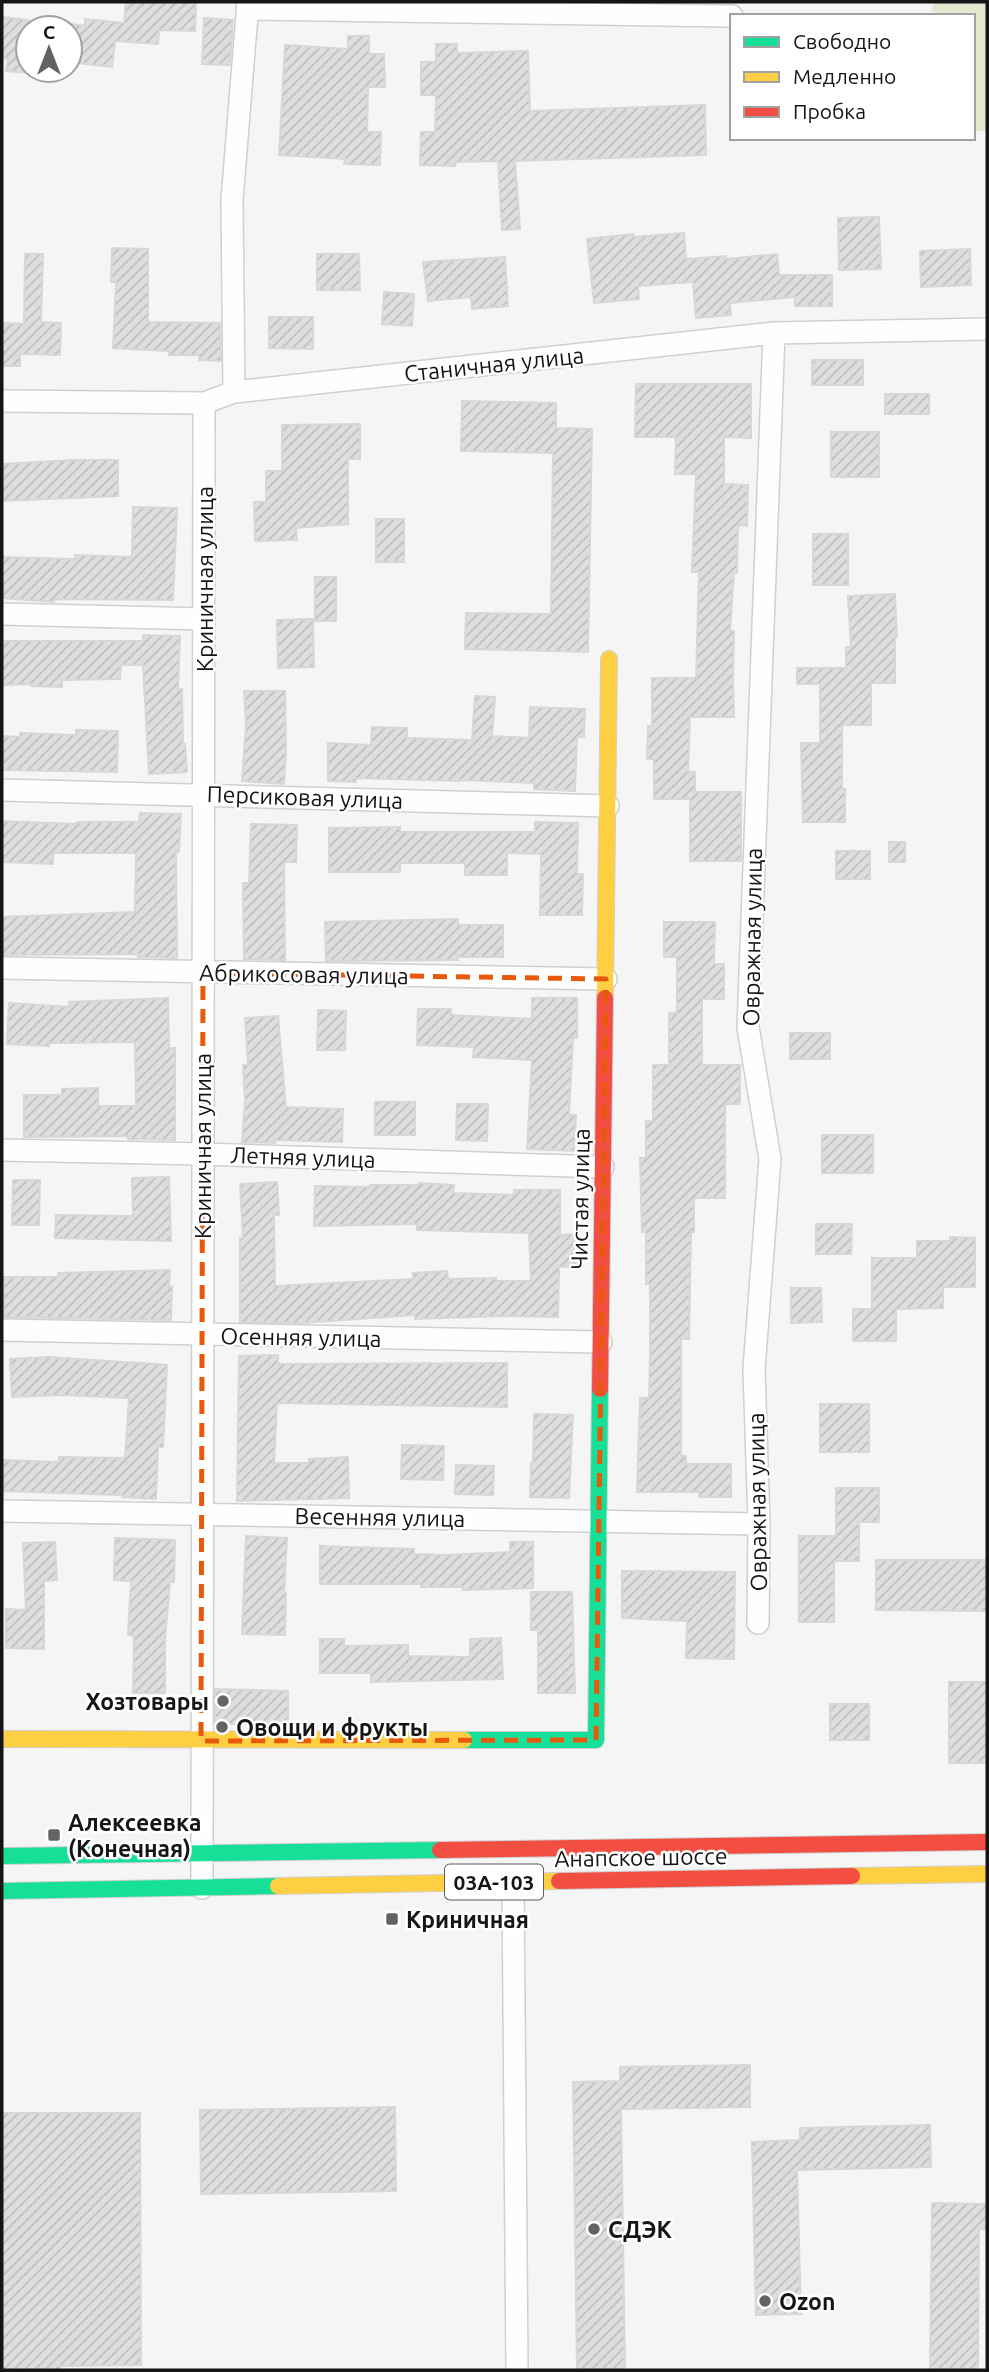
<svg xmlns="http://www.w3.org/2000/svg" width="989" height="2372" viewBox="0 0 989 2372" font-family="Ubuntu,sans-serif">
	<defs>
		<pattern id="building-hatch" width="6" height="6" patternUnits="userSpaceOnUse" patternTransform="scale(1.75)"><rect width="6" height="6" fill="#dfdede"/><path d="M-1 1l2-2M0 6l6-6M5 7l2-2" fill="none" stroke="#bfbebe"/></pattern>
	</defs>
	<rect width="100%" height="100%" fill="#f6f5f6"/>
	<path fill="#e6e7d0" d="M 933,2 L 987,2 L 987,130 L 973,132 L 973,16 L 954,16 L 932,12 Z"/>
	<path fill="url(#building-hatch)" stroke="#d8d7d7" stroke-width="2" d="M 126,2 L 196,2 L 195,31 L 159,30 L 158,44 L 115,41 L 112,67 L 70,62 L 70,24 L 85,26 L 85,19 L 124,23 Z
		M 2,17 L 28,20 L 28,73 L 6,71 L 8,58 L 2,58 Z
		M 204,18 L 233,20 L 230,65 L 202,64 Z
		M 348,36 L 369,36 L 369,54 L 384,54 L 385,87 L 368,87 L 367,132 L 381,132 L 380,165 L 344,164 L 345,159 L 279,155 L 285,45 L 348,49 Z
		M 436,44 L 457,44 L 457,53 L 528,51 L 530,111 L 705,105 L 706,155 L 515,161 L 520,229 L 502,230 L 498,161 L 456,162 L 455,166 L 420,165 L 421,132 L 435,132 L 436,95 L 421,95 L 421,62 L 436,62 Z
		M 879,217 L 881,269 L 839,270 L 838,218 Z
		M 684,233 L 686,259 L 726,256 L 726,259 L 777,254 L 779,275 L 832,275 L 832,306 L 795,306 L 795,297 L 730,303 L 731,315 L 696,318 L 693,282 L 638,286 L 639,299 L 594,303 L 587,239 L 633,234 L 634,237 Z
		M 112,248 L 148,249 L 148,322 L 220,323 L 221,361 L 199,360 L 199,355 L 169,355 L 169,351 L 113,348 L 116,282 L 111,282 Z
		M 970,249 L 971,285 L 921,287 L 920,251 Z
		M 25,254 L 43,254 L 41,322 L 61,323 L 60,355 L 20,354 L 20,366 L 2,366 L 2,323 L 24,324 Z
		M 317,254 L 359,254 L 360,290 L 317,290 Z
		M 505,257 L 508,306 L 472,309 L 471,297 L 428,301 L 423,262 Z
		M 384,292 L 414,294 L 412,326 L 382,324 Z
		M 269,317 L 313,317 L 313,349 L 269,348 Z
		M 812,360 L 863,360 L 863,385 L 812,385 Z
		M 636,384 L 751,384 L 751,438 L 724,437 L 724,484 L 748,485 L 747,526 L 738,525 L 737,573 L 734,573 L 730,631 L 734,631 L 733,678 L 734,717 L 690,717 L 688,772 L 695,772 L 695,792 L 741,792 L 741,861 L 690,861 L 690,799 L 654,799 L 654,759 L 647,759 L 648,726 L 652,726 L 652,678 L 696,678 L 699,572 L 692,572 L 696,474 L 675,474 L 676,437 L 635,437 Z
		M 885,394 L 929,394 L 929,414 L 885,414 Z
		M 462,401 L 556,403 L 556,428 L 592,429 L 588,652 L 465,649 L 466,613 L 551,614 L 553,453 L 461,451 Z
		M 360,424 L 360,459 L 348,459 L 348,524 L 296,528 L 297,540 L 255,541 L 254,502 L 266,502 L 266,471 L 282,471 L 282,425 Z
		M 831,432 L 879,432 L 879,477 L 831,477 Z
		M 74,460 L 118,460 L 118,496 L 2,501 L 2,464 Z
		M 133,507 L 177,508 L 173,600 L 54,599 L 54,602 L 2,598 L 2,557 L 75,559 L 75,555 L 132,557 Z
		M 376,519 L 404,519 L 404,562 L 376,562 Z
		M 813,534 L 848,534 L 848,585 L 813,585 Z
		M 315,577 L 336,577 L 336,621 L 315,621 Z
		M 895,594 L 897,637 L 895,637 L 895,683 L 871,683 L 871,725 L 842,725 L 842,789 L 845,789 L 845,822 L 803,822 L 801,743 L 820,743 L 820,684 L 797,684 L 797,668 L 846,668 L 846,647 L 851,647 L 848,596 Z
		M 313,619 L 314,667 L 278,668 L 277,620 Z
		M 143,635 L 180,636 L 178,689 L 182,689 L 183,744 L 185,744 L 187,772 L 149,774 L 143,665 L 121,665 L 120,679 L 62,680 L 62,687 L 31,686 L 31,684 L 2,685 L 2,641 L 143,641 Z
		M 244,691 L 285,691 L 286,750 L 284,784 L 242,781 L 246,725 Z
		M 475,696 L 495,697 L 492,736 L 529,738 L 530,707 L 585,709 L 584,737 L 577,737 L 575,791 L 534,789 L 534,783 L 459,780 L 459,781 L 356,778 L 356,782 L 328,781 L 328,743 L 371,745 L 372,727 L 407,728 L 407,738 L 472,740 Z
		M 76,730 L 118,731 L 117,772 L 2,770 L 2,736 L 20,737 L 20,733 L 76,735 Z
		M 140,813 L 181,814 L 179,852 L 176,851 L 177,958 L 138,957 L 138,954 L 2,955 L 2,917 L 135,912 L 136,853 L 53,853 L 53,864 L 2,862 L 2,821 L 77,824 L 77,822 L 139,822 Z
		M 535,822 L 578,823 L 577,874 L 583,874 L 582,915 L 540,915 L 541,854 L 507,853 L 507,875 L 465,875 L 465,863 L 400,863 L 400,872 L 329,872 L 329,828 L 400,827 L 400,832 L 535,832 Z
		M 251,824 L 297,825 L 296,862 L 284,862 L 285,960 L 244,959 L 243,883 L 249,883 Z
		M 889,842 L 905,842 L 905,862 L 889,862 Z
		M 836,851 L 870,851 L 870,879 L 836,879 Z
		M 458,919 L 458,925 L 503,925 L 503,957 L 458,957 L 458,960 L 326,961 L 325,922 Z
		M 664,922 L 715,922 L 714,964 L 724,964 L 724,999 L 702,999 L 702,1065 L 740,1065 L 740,1104 L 725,1104 L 725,1198 L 694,1198 L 694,1232 L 691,1232 L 689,1339 L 681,1339 L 681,1456 L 686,1456 L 686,1464 L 731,1464 L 731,1497 L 699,1497 L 699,1492 L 637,1492 L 640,1398 L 649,1398 L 650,1353 L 650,1284 L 646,1284 L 646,1232 L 642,1232 L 640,1158 L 646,1158 L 646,1121 L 653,1121 L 653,1065 L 669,1065 L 669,1013 L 677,1013 L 677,957 L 664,957 Z
		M 168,998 L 169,1048 L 175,1048 L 175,1140 L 128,1139 L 128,1136 L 24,1137 L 24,1095 L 62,1095 L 62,1089 L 98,1088 L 98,1106 L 136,1106 L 135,1042 L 49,1043 L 49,1046 L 7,1044 L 9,1003 L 69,1007 L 69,1002 Z
		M 532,998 L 577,998 L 577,1038 L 573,1038 L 569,1115 L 576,1115 L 574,1151 L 527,1149 L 532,1060 L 473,1057 L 474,1047 L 417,1045 L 418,1009 L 451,1009 L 451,1015 L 532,1019 Z
		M 318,1010 L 346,1011 L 345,1050 L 317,1050 Z
		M 278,1016 L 286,1107 L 343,1109 L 342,1142 L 275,1140 L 275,1143 L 242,1142 L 245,1101 L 243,1065 L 248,1065 L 245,1018 Z
		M 790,1033 L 830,1033 L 830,1059 L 790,1059 Z
		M 375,1102 L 415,1102 L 415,1135 L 375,1135 Z
		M 457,1104 L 488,1104 L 487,1141 L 456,1140 Z
		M 822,1135 L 873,1135 L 873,1173 L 822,1173 Z
		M 169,1177 L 171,1241 L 55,1238 L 56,1215 L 133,1216 L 132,1178 Z
		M 13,1180 L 40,1180 L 39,1225 L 12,1225 Z
		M 277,1182 L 279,1215 L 274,1215 L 275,1286 L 413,1279 L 413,1273 L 447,1271 L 448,1279 L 496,1278 L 496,1281 L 531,1281 L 529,1233 L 417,1230 L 417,1224 L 314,1226 L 315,1186 L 370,1187 L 370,1185 L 419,1185 L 419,1183 L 454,1185 L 453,1193 L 514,1195 L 514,1190 L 560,1190 L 560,1235 L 575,1234 L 576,1266 L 559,1267 L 558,1317 L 503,1316 L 415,1319 L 415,1315 L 301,1323 L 240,1322 L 240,1238 L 243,1238 L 240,1184 Z
		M 816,1224 L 852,1224 L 851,1254 L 816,1254 Z
		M 950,1237 L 975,1238 L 975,1287 L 943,1287 L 943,1308 L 896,1309 L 896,1341 L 853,1341 L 853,1309 L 872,1309 L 872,1258 L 917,1258 L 917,1241 L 950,1241 Z
		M 170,1270 L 169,1287 L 172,1287 L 171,1320 L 4,1317 L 4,1277 L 58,1277 L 58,1273 Z
		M 791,1288 L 821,1288 L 822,1322 L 791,1323 Z
		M 278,1355 L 278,1364 L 507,1363 L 507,1407 L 277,1403 L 274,1463 L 309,1463 L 309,1459 L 348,1457 L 349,1498 L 237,1501 L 239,1356 Z
		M 50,1357 L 167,1365 L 163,1447 L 158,1447 L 156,1499 L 122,1497 L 122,1495 L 2,1491 L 2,1460 L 59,1462 L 59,1457 L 125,1458 L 129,1398 L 62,1395 L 12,1397 L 10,1359 Z
		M 820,1404 L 869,1404 L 869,1452 L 820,1452 Z
		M 534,1414 L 573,1415 L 569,1498 L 530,1497 L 531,1463 L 533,1463 Z
		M 402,1445 L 444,1446 L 443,1480 L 401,1479 Z
		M 456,1465 L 494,1466 L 493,1495 L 455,1494 Z
		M 836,1488 L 879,1488 L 879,1522 L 859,1522 L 859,1561 L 834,1561 L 834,1622 L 799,1622 L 799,1536 L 836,1536 Z
		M 246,1536 L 287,1538 L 284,1593 L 286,1593 L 285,1635 L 242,1634 Z
		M 115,1538 L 175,1540 L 174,1582 L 170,1582 L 165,1638 L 165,1693 L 133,1693 L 134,1636 L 128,1635 L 131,1581 L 114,1580 Z
		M 55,1542 L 57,1580 L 44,1581 L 44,1649 L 6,1648 L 6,1609 L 26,1610 L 23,1543 Z
		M 510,1542 L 533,1542 L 533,1588 L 463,1590 L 462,1587 L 421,1587 L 421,1584 L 320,1584 L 320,1546 L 414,1549 L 414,1554 L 447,1555 L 510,1552 Z
		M 876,1560 L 987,1560 L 987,1611 L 876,1610 Z
		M 622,1571 L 735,1572 L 734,1659 L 686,1658 L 687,1621 L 622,1618 Z
		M 531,1592 L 572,1592 L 575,1693 L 538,1693 L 538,1630 L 531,1630 Z
		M 501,1638 L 503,1679 L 371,1682 L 371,1673 L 320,1673 L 320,1639 L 344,1639 L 344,1646 L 408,1645 L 408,1656 L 470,1657 L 470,1639 Z
		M 949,1682 L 987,1682 L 987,1763 L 949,1763 Z
		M 215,1689 L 288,1691 L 288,1724 L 215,1724 Z
		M 830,1704 L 869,1704 L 869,1740 L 830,1740 Z
		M 750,2065 L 750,2107 L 621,2109 L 625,2370 L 577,2370 L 573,2082 L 620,2081 L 620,2067 Z
		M 395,2107 L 396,2191 L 201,2194 L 200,2110 Z
		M 2,2113 L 140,2113 L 141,2365 L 60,2366 L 60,2370 L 2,2370 Z
		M 930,2125 L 931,2167 L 797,2170 L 801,2314 L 756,2315 L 752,2142 L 800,2140 L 800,2128 Z
		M 932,2203 L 987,2204 L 987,2229 L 979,2229 L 978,2370 L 930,2370 Z"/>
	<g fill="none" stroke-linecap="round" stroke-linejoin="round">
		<g stroke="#d1d0d1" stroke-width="24">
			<path id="street" d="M 247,9 L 732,16
				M 234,392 L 232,200 L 248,2
				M 2,401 L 204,403 L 234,392 L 774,333 L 987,329
				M 2,614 L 204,619
				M 2,790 L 608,806
				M 2,968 L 606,979
				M 2,1150 L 202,1154 L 603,1167
				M 2,1330 L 601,1342
				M 2,1511 L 759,1524
				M 758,1623 L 759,1524 L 754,1369 L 770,1159 L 748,1027 L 774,333
				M 513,1882 L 517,2370
				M 202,1888 L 204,403"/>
		</g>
		<g stroke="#d1d0d1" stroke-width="18">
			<path id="fast" d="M 464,1740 L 596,1740 L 600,1389
				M 2,1856 L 440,1850
				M 2,1891 L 278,1886"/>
		</g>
		<g stroke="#d1d0d1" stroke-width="18">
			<path id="slow" d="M 605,998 L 609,659
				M 2,1739 L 464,1740
				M 852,1876 L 987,1874
				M 278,1886 L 559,1881"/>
		</g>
		<g stroke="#d1d0d1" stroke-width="18">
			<path id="jam" d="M 600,1389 L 605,998
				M 440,1850 L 987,1842
				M 559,1881 L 852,1876"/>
		</g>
		<use href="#street" stroke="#fefefe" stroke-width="21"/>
		<use href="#fast" stroke="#16e098" stroke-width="16"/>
		<use href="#slow" stroke="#ffcf43" stroke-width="16"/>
		<use href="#jam" stroke="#f24e42" stroke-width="16"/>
	</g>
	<path fill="none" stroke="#e8590c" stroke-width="5" stroke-dasharray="14 9" stroke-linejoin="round" d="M 203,973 L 606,979 L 596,1740 L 201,1741 Z"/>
	<g fill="#646364" stroke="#fff" stroke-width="2.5">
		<circle cx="223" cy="1701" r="7"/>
		<circle cx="222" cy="1727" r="7"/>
		<rect x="47" y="1828" width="14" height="14" rx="3.5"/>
		<rect x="385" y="1912" width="14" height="14" rx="3.5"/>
		<circle cx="594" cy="2229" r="7"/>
		<circle cx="765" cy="2301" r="7"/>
	</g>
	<g text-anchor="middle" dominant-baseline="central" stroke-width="5" stroke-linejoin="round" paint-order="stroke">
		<rect fill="#fff" stroke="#5c5b5c" stroke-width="2" x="445" y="1864.5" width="98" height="35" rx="5"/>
		<g font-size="21" font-weight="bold" fill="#161516">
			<text x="494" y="1882">03А-103</text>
		</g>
		<g font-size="23" fill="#161516" stroke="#fff">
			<text transform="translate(494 364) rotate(-6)">Станичная улица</text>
			<text transform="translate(204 579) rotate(-90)">Криничная улица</text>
			<text transform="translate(305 797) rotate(2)">Персиковая улица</text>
			<text transform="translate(752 937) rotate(-89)">Овражная улица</text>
			<text transform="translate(304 974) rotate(1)">Абрикосовая улица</text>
			<text transform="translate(202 1146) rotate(-90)">Криничная улица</text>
			<text transform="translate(303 1157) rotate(2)">Летняя улица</text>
			<text transform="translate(580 1199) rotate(-89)">Чистая улица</text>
			<text transform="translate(301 1337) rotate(1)">Осенняя улица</text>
			<text transform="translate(757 1502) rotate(-91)">Овражная улица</text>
			<text transform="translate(380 1517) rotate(1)">Весенняя улица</text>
			<text transform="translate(641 1857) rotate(-1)">Анапское шоссе</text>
		</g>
		<g font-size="23" font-weight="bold" fill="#161516" stroke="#fff" text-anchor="start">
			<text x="209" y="1701" text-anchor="end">Хозтовары</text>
			<text x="236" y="1727">Овощи и фрукты</text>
			<text x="68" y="1822">Алексеевка<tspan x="68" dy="26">(Конечная)</tspan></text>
			<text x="406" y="1919">Криничная</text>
			<text x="608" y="2229">СДЭК</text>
			<text x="779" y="2301">Ozon</text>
		</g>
	</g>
	<rect width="989" height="2372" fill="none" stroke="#161516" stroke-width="7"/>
	<rect x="730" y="14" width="245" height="126" fill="#ffffff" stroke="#a2a1a2" stroke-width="2"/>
	<rect x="744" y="37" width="35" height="10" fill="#16e098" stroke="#a2a1a2" stroke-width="2"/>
	<text x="793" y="49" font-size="21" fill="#161516">Свободно</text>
	<rect x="744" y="72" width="35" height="10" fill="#ffcf43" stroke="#a2a1a2" stroke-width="2"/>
	<text x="793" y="84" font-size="21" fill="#161516">Медленно</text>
	<rect x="744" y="107" width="35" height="10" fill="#f24e42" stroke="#a2a1a2" stroke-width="2"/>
	<text x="793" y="119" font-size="21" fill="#161516">Пробка</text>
	<g transform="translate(49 49)"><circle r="33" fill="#ffffff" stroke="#a2a1a2" stroke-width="2"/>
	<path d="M0-5L12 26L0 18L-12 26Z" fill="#646364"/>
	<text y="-10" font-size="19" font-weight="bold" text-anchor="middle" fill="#161516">С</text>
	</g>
</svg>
